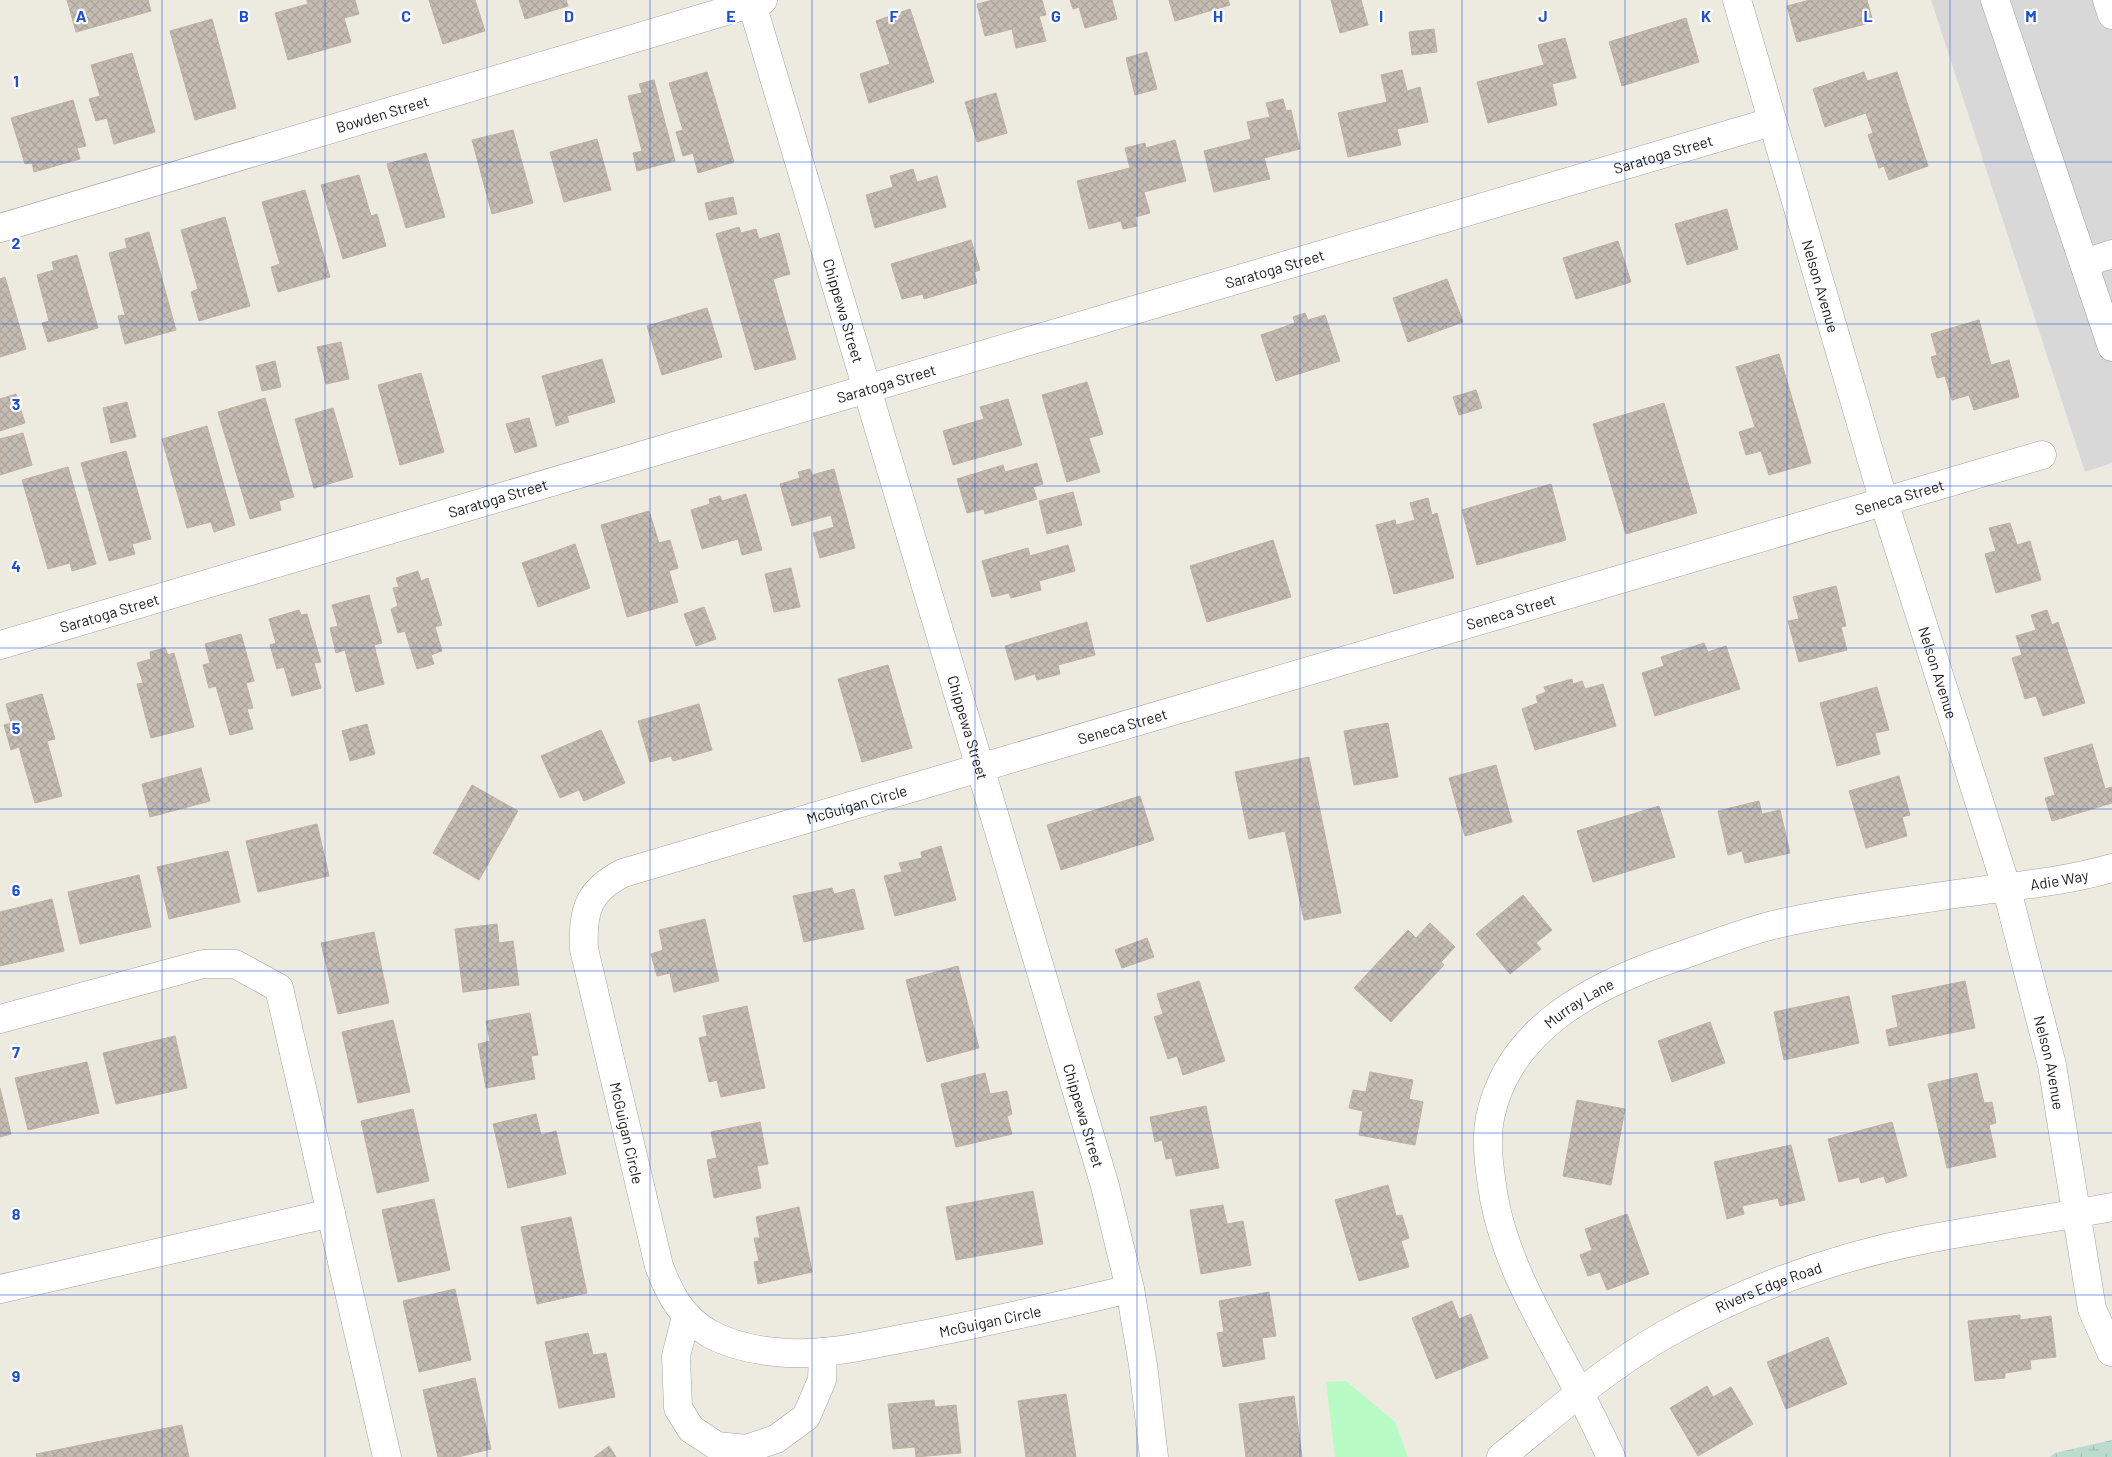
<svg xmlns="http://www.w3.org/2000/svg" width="2112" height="1457" viewBox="0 0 2112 1457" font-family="Barlow,sans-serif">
	<defs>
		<pattern id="wetland-marsh" width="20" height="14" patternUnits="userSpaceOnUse" patternTransform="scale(1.25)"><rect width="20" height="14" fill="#bcdcd0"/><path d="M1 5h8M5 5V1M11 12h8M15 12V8" fill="none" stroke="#a1bcb2"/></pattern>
		<pattern id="building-cross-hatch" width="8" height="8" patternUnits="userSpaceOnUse" patternTransform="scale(1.25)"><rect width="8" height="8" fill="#c5bdb3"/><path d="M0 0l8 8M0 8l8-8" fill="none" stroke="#a9a299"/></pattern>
	</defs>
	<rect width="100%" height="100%" fill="#edeae0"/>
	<path fill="#d9d8d8" d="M 1931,0 L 2112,0 L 2112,463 L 2085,472 Z"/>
	<path fill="url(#wetland-marsh)" d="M 2112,1440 L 2112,1457 L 2050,1457 L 2055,1453 Z"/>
	<path fill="#b9fbc4" d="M 1346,1381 L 1395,1422 L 1408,1457 L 1335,1457 L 1326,1382 Z"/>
	<path fill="url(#building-cross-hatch)" stroke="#bfb1a2" d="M 67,0 L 148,0 L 151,11 L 76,32 Z
		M 307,0 L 355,0 L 359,14 L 344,18 L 351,42 L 288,60 L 275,13 L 308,4 Z
		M 429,0 L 475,0 L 485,31 L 443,44 Z
		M 519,0 L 566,0 L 568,6 L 525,19 Z
		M 993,0 L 1042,0 L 1046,15 L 1039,16 L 1046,41 L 1016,48 L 1012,29 L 985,36 L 977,4 Z
		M 1070,0 L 1112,0 L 1117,19 L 1085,28 L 1079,7 L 1073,9 Z
		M 1169,0 L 1228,0 L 1230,5 L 1175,21 Z
		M 1331,0 L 1361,0 L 1368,25 L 1340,33 Z
		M 1810,0 L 1867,0 L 1873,22 L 1797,42 L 1787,6 Z
		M 910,9 L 934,82 L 869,103 L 860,74 L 890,64 L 876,21 Z
		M 1686,18 L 1699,62 L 1622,86 L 1609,42 Z
		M 212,19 L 236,108 L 195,120 L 170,31 Z
		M 1434,29 L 1437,52 L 1412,55 L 1409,32 Z
		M 1565,38 L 1576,78 L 1552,84 L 1557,105 L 1488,123 L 1477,82 L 1544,65 L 1538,45 Z
		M 1147,52 L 1157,89 L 1135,95 L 1126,58 Z
		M 132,53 L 155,132 L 114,144 L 107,118 L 96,121 L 89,99 L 100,96 L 91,65 Z
		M 1402,70 L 1407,91 L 1420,87 L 1428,122 L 1397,129 L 1401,145 L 1348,157 L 1338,113 L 1387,102 L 1381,75 Z
		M 707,72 L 734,162 L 698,173 L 693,153 L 683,156 L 676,132 L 683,130 L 669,83 Z
		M 1864,72 L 1867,81 L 1897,72 L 1928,166 L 1889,180 L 1884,166 L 1879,168 L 1868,135 L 1873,133 L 1866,113 L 1825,127 L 1813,89 Z
		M 654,80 L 675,161 L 637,171 L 633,153 L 642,151 L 628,96 L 642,93 L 639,84 Z
		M 996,93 L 1007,133 L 977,142 L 965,102 Z
		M 1283,99 L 1286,111 L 1291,110 L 1300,149 L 1264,158 L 1270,179 L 1214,192 L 1204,151 L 1251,139 L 1247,122 L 1270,117 L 1266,103 Z
		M 73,100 L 86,146 L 77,148 L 80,159 L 34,172 L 32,163 L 25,164 L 11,118 Z
		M 513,130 L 533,203 L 492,214 L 472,140 Z
		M 597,139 L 611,190 L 564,202 L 550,152 Z
		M 1175,140 L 1186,181 L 1144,192 L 1150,213 L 1135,217 L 1137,226 L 1123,229 L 1121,221 L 1089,229 L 1077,181 L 1130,168 L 1125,148 L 1145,143 L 1146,148 Z
		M 426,153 L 445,217 L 406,228 L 387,164 Z
		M 913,169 L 917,182 L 937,176 L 946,207 L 875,228 L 866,195 L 893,187 L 890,176 Z
		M 359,175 L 371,216 L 377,214 L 386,246 L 343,259 L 321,185 Z
		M 305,190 L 330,277 L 278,292 L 271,267 L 280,264 L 262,202 Z
		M 733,197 L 737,214 L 709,220 L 705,203 Z
		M 1727,209 L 1738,249 L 1687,265 L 1675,224 Z
		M 225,217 L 250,306 L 199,321 L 191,292 L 198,289 L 181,230 Z
		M 739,227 L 741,233 L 756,229 L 759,239 L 779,233 L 790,274 L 773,279 L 796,359 L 755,370 L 716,234 Z
		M 149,232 L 176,330 L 125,344 L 118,316 L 125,315 L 109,253 L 127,248 L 125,239 Z
		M 971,240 L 980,270 L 974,272 L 977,283 L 924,299 L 923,294 L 902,299 L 891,264 Z
		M 1618,241 L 1631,282 L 1576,299 L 1563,258 Z
		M 77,255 L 98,328 L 48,342 L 42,323 L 49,321 L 37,275 L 54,270 L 52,262 Z
		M 5,277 L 26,349 L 0,357 L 0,279 Z
		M 1447,279 L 1463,322 L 1408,342 L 1393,298 Z
		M 707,308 L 722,357 L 662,375 L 647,326 Z
		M 1305,313 L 1308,320 L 1325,315 L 1340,361 L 1276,381 L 1261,335 L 1295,323 L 1293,317 Z
		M 1979,320 L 1991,365 L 2009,360 L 2019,397 L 1974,410 L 1969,395 L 1952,400 L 1945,376 L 1937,378 L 1931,357 L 1937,355 L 1931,334 Z
		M 341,342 L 349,379 L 326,384 L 317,347 Z
		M 1779,354 L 1811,463 L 1769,475 L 1761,451 L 1746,455 L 1739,432 L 1755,427 L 1736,367 Z
		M 602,359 L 615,402 L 567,416 L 569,422 L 556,426 L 542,376 Z
		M 275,361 L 281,387 L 262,391 L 256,366 Z
		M 421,373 L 444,452 L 400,465 L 378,385 Z
		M 1087,382 L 1103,434 L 1089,438 L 1100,472 L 1067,482 L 1042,395 Z
		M 1476,390 L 1482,408 L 1459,415 L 1453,397 Z
		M 16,394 L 25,423 L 0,431 L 0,399 Z
		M 265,398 L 294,497 L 279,501 L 281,510 L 250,519 L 218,412 Z
		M 1008,399 L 1022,445 L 953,465 L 943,431 L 984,419 L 980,407 Z
		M 127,402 L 136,437 L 111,443 L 103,408 Z
		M 1664,403 L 1697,513 L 1626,534 L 1593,424 Z
		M 333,408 L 353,477 L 314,488 L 295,419 Z
		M 529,418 L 537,446 L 515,453 L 506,424 Z
		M 207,426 L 235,525 L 214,532 L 211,522 L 187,528 L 162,439 Z
		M 23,433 L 32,465 L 0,475 L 0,439 Z
		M 126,451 L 151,539 L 132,544 L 135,554 L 109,561 L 81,463 Z
		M 1037,463 L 1043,484 L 1033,487 L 1037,499 L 985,514 L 984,509 L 967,513 L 957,479 L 1003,465 L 1005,472 Z
		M 68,467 L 96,564 L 72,571 L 70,563 L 48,569 L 22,480 Z
		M 810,469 L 812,475 L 834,469 L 855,548 L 820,558 L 813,533 L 834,527 L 831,515 L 792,526 L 780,484 L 800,478 L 798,472 Z
		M 1551,484 L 1566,540 L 1477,565 L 1462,510 Z
		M 1073,492 L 1082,525 L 1047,534 L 1039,501 Z
		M 746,494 L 762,550 L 742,555 L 738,539 L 702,549 L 691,510 L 710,504 L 709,499 L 720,496 L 722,501 Z
		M 1428,498 L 1432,515 L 1437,513 L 1454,578 L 1394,594 L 1376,525 L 1395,520 L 1396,525 L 1415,520 L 1410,503 Z
		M 649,511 L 659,543 L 670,540 L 678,568 L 669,571 L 678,602 L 627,617 L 601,525 Z
		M 2010,523 L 2017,545 L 2030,541 L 2041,580 L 1996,593 L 1985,554 L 1996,551 L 1989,528 Z
		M 1273,540 L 1291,597 L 1207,622 L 1190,566 Z
		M 575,544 L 590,588 L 538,607 L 522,563 Z
		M 1068,545 L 1075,571 L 1039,581 L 1041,590 L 1011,598 L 1009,593 L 992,597 L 982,561 L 1028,548 L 1030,556 Z
		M 791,568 L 800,607 L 774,612 L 765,574 Z
		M 418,571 L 421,581 L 428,578 L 442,625 L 435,627 L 442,651 L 431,655 L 434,664 L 417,669 L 405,631 L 398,633 L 391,609 L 398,606 L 393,588 L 399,587 L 396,578 Z
		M 1836,586 L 1846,626 L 1841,627 L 1847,650 L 1799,662 L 1788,621 L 1799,619 L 1793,597 Z
		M 369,595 L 382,643 L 374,645 L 384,684 L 356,692 L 345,650 L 336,653 L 330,628 L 338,626 L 332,605 Z
		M 704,607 L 716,639 L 696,646 L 684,614 Z
		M 299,610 L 301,615 L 307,614 L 321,662 L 314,663 L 321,688 L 292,696 L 284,667 L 277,669 L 270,645 L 276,643 L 269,619 Z
		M 2047,610 L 2052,625 L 2058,622 L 2085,703 L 2043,716 L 2036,696 L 2025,699 L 2012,658 L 2022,655 L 2016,636 L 2036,630 L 2031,615 Z
		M 1087,622 L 1095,655 L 1058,665 L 1060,674 L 1037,680 L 1035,674 L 1015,680 L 1005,646 Z
		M 241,634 L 254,681 L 246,683 L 253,708 L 247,709 L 253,729 L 230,735 L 216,686 L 209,688 L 203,665 L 210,663 L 205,644 Z
		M 1704,643 L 1708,652 L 1726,646 L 1740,689 L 1655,716 L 1642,673 L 1664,666 L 1661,657 Z
		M 165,648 L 168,655 L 174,653 L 194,727 L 151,738 L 137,684 L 143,683 L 137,663 L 151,659 L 150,652 Z
		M 888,665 L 912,748 L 862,762 L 838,679 Z
		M 1572,679 L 1573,684 L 1582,681 L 1585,689 L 1603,684 L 1616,726 L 1535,750 L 1522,709 L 1538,703 L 1536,696 L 1546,692 L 1544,687 Z
		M 1877,687 L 1889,730 L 1875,733 L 1880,754 L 1837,766 L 1820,703 Z
		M 42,694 L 55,739 L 47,741 L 62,796 L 35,803 L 19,747 L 11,750 L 4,725 L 11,723 L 6,704 Z
		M 699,704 L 712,750 L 673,761 L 671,756 L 650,762 L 638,721 Z
		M 1388,723 L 1398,777 L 1354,785 L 1344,731 Z
		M 367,724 L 375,754 L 350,761 L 342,731 Z
		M 601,730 L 625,783 L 584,801 L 579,790 L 560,798 L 541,756 Z
		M 2092,744 L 2105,789 L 2112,787 L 2112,803 L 2052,821 L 2045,798 L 2055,795 L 2044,758 Z
		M 1309,757 L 1341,913 L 1304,920 L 1285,831 L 1249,839 L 1235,772 Z
		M 1496,765 L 1512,822 L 1465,836 L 1449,778 Z
		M 201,768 L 210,801 L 150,817 L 142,784 Z
		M 1899,776 L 1910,815 L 1902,817 L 1907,836 L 1866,848 L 1849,791 Z
		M 472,785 L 518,811 L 479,880 L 433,853 Z
		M 1140,796 L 1154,840 L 1061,870 L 1047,825 Z
		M 1759,801 L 1762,814 L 1780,810 L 1790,853 L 1745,863 L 1742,851 L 1728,855 L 1718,811 Z
		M 1659,806 L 1675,857 L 1593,882 L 1577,831 Z
		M 317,824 L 329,876 L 258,892 L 246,841 Z
		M 941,846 L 956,900 L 895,916 L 884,876 L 902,872 L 899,863 L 922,858 L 921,852 Z
		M 228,851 L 240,902 L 169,919 L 157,867 Z
		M 139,875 L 151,927 L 80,944 L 68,892 Z
		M 832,888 L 834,894 L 854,889 L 864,929 L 804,942 L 793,896 Z
		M 1523,895 L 1552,930 L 1536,943 L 1541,949 L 1510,974 L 1476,934 Z
		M 52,899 L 64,951 L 0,966 L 0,912 Z
		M 705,919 L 719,981 L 674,992 L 670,973 L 657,976 L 651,954 L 663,950 L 659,930 Z
		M 1430,923 L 1455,947 L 1441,962 L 1444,965 L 1391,1022 L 1354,988 L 1408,930 L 1416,938 Z
		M 497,924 L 499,943 L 513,941 L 519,985 L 463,992 L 455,929 Z
		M 374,932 L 389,1003 L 338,1014 L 321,943 Z
		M 1147,938 L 1154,957 L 1122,968 L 1115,950 Z
		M 958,966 L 979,1048 L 927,1062 L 906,980 Z
		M 1199,981 L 1225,1061 L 1183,1075 L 1177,1056 L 1168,1059 L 1154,1017 L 1163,1014 L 1157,994 Z
		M 1965,981 L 1975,1028 L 1889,1046 L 1886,1030 L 1898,1027 L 1892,996 Z
		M 1849,996 L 1859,1043 L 1784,1060 L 1774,1012 Z
		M 747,1006 L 765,1088 L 721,1097 L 717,1080 L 709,1082 L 699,1038 L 707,1036 L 703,1016 Z
		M 530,1013 L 538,1055 L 531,1056 L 535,1079 L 486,1088 L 478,1044 L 490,1041 L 486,1021 Z
		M 393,1020 L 410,1092 L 358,1103 L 342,1032 Z
		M 1710,1022 L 1725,1063 L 1672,1082 L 1658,1041 Z
		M 175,1036 L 187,1088 L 116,1104 L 103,1053 Z
		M 87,1062 L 99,1113 L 28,1130 L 15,1078 Z
		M 1370,1072 L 1413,1080 L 1409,1099 L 1423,1102 L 1415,1145 L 1359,1135 L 1363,1111 L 1349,1108 L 1353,1090 L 1366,1092 Z
		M 985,1073 L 990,1094 L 1007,1091 L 1012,1114 L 1007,1116 L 1012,1134 L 956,1147 L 941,1084 Z
		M 1977,1073 L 1984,1103 L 1992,1102 L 1996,1123 L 1989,1125 L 1996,1157 L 1947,1168 L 1928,1084 Z
		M 0,1088 L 11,1134 L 0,1137 Z
		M 1577,1100 L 1625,1109 L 1611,1185 L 1563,1176 Z
		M 1206,1106 L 1219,1168 L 1176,1176 L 1172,1158 L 1166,1159 L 1162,1140 L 1155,1142 L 1150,1117 Z
		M 413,1109 L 429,1181 L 377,1193 L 361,1121 Z
		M 536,1114 L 541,1135 L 556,1131 L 566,1174 L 508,1188 L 493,1124 Z
		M 760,1122 L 768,1164 L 757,1166 L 761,1188 L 714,1198 L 707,1160 L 717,1158 L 711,1132 Z
		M 1892,1122 L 1907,1176 L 1886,1183 L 1884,1176 L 1861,1183 L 1859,1177 L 1839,1182 L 1828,1139 Z
		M 1791,1145 L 1805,1200 L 1780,1206 L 1778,1198 L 1742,1206 L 1744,1214 L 1727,1219 L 1714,1162 Z
		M 1388,1185 L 1396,1216 L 1402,1215 L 1409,1238 L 1401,1241 L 1409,1267 L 1359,1281 L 1335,1200 Z
		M 1033,1191 L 1043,1244 L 956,1260 L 946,1207 Z
		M 434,1199 L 450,1270 L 398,1282 L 382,1210 Z
		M 1223,1205 L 1227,1224 L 1243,1221 L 1251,1265 L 1201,1274 L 1190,1210 Z
		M 799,1207 L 812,1272 L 758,1284 L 754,1262 L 759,1261 L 754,1238 L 760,1238 L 756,1217 Z
		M 1627,1214 L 1649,1274 L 1607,1290 L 1600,1272 L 1588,1276 L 1580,1255 L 1592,1250 L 1585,1229 Z
		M 571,1217 L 587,1293 L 537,1304 L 521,1227 Z
		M 455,1289 L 471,1360 L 419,1372 L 403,1301 Z
		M 1269,1292 L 1276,1336 L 1262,1338 L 1265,1359 L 1223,1367 L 1217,1333 L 1224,1332 L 1219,1301 Z
		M 1452,1301 L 1459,1319 L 1471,1314 L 1488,1358 L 1436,1379 L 1412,1318 Z
		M 2020,1315 L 2020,1320 L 2051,1316 L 2056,1357 L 2030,1360 L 2031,1369 L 2005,1373 L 2005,1378 L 1975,1381 L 1968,1321 Z
		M 588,1333 L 593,1355 L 606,1353 L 615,1397 L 559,1408 L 545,1342 Z
		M 1828,1337 L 1847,1384 L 1786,1409 L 1767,1362 Z
		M 475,1378 L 491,1449 L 458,1457 L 438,1457 L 423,1390 Z
		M 1707,1386 L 1713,1397 L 1731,1387 L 1753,1424 L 1698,1456 L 1670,1408 Z
		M 1066,1394 L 1076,1457 L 1026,1457 L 1018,1401 Z
		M 1294,1396 L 1302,1457 L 1246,1457 L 1239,1404 Z
		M 934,1400 L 935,1407 L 956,1405 L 961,1453 L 916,1457 L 915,1447 L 893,1449 L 888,1404 Z
		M 182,1425 L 189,1457 L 37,1457 L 36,1454 Z
		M 609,1446 L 616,1457 L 594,1457 Z"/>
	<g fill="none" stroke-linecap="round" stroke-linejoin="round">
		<g stroke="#a2a2a2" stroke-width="29">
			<g id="minor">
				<path id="s1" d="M 1737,0 L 1884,502 L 2006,886 L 2052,1065 L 2092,1309 L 2111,1352"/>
				<path d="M 1995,0 L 2112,347"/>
				<path d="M 2107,0 L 2112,15"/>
				<path id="s2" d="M 752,4 L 1105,1186 L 1130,1289 L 1143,1365 L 1154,1457"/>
				<path id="s3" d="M 0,228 L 763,0"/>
				<path d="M 2084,263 L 2112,254"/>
				<path id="s4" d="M 0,645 L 1771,122"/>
				<path d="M 0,1019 L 203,964 L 235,964 L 279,988 L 387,1457"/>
				<path d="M 0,1289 L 331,1213"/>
				<path id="s5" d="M 1130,1289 C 1054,1307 977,1325 900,1339 C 860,1347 816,1357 776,1352 C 754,1350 729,1344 710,1334 C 682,1318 670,1295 659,1266 L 584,949 C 582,911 588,891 623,873 L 2042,455"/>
				<path d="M 686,1317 L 676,1356 L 678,1408 L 691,1429 L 717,1446 L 746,1449 L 776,1439 L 806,1417 L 822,1380 L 823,1352"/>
				<path id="s6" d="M 1501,1457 C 1553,1415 1605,1369 1664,1335 C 1744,1290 1832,1258 1922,1240 C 1985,1228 2049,1219 2112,1207"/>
				<path id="s7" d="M 1611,1457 C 1601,1436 1591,1415 1580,1394 C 1548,1332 1507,1269 1494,1198 C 1490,1173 1485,1143 1490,1118 C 1508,1029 1592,986 1671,959 C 1704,948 1738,934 1773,925 C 1829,912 1886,904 1942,896 C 1998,887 2058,884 2112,868"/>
			</g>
		</g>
		<use href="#minor" stroke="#fff" stroke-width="28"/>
	</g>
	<path fill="none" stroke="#1d4ed8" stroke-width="1" stroke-opacity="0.55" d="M 162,0 L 162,1457M 325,0 L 325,1457M 487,0 L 487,1457M 650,0 L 650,1457M 812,0 L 812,1457M 975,0 L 975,1457M 1137,0 L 1137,1457M 1300,0 L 1300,1457M 1462,0 L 1462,1457M 1625,0 L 1625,1457M 1787,0 L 1787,1457M 1950,0 L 1950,1457M 0,162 L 2112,162M 0,324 L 2112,324M 0,486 L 2112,486M 0,648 L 2112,648M 0,809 L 2112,809M 0,971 L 2112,971M 0,1133 L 2112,1133M 0,1295 L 2112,1295"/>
	<g text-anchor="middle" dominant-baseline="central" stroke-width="4.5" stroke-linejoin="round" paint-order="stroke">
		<g font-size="15" fill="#1b1b1b" stroke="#fff">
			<text stroke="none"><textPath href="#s3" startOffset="399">Bowden Street</textPath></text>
			<text stroke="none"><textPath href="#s4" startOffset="1734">Saratoga Street</textPath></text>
			<text stroke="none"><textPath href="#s4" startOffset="1329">Saratoga Street</textPath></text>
			<text stroke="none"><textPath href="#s1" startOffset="298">Nelson Avenue</textPath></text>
			<text stroke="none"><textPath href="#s2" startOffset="320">Chippewa Street</textPath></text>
			<text stroke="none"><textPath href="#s4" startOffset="924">Saratoga Street</textPath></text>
			<text stroke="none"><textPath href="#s5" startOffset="2265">Seneca Street</textPath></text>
			<text stroke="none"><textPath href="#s4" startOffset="519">Saratoga Street</textPath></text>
			<text stroke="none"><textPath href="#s5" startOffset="1860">Seneca Street</textPath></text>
			<text stroke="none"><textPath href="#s4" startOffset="114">Saratoga Street</textPath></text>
			<text stroke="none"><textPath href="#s1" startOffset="702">Nelson Avenue</textPath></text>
			<text stroke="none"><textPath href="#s5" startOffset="1455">Seneca Street</textPath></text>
			<text stroke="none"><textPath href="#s2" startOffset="755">Chippewa Street</textPath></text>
			<text stroke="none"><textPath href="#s5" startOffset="1178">McGuigan Circle</textPath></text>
			<text stroke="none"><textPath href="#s7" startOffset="1016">Adie Way</textPath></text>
			<text stroke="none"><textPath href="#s7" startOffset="516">Murray Lane</textPath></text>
			<text stroke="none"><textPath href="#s1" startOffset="1108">Nelson Avenue</textPath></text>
			<text stroke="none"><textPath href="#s2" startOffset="1160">Chippewa Street</textPath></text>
			<text transform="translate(627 1133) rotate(77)">McGuigan Circle</text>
			<text stroke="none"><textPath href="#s6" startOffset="319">Rivers Edge Road</textPath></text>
			<text transform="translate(990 1321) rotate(-12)">McGuigan Circle</text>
		</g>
	</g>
	<g font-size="16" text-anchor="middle" font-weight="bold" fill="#1d4ed8" stroke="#fff" stroke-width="4.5" stroke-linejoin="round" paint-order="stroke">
		<text x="81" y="22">A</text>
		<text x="244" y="22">B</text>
		<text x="406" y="22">C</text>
		<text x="569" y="22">D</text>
		<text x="731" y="22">E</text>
		<text x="894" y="22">F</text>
		<text x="1056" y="22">G</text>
		<text x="1218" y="22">H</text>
		<text x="1381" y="22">I</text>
		<text x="1543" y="22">J</text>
		<text x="1706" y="22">K</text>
		<text x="1868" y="22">L</text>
		<text x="2031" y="22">M</text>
		<text x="16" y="87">1</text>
		<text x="16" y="249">2</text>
		<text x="16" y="410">3</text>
		<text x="16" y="572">4</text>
		<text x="16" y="734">5</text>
		<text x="16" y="896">6</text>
		<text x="16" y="1058">7</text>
		<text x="16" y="1220">8</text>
		<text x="16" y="1382">9</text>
	</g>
</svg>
